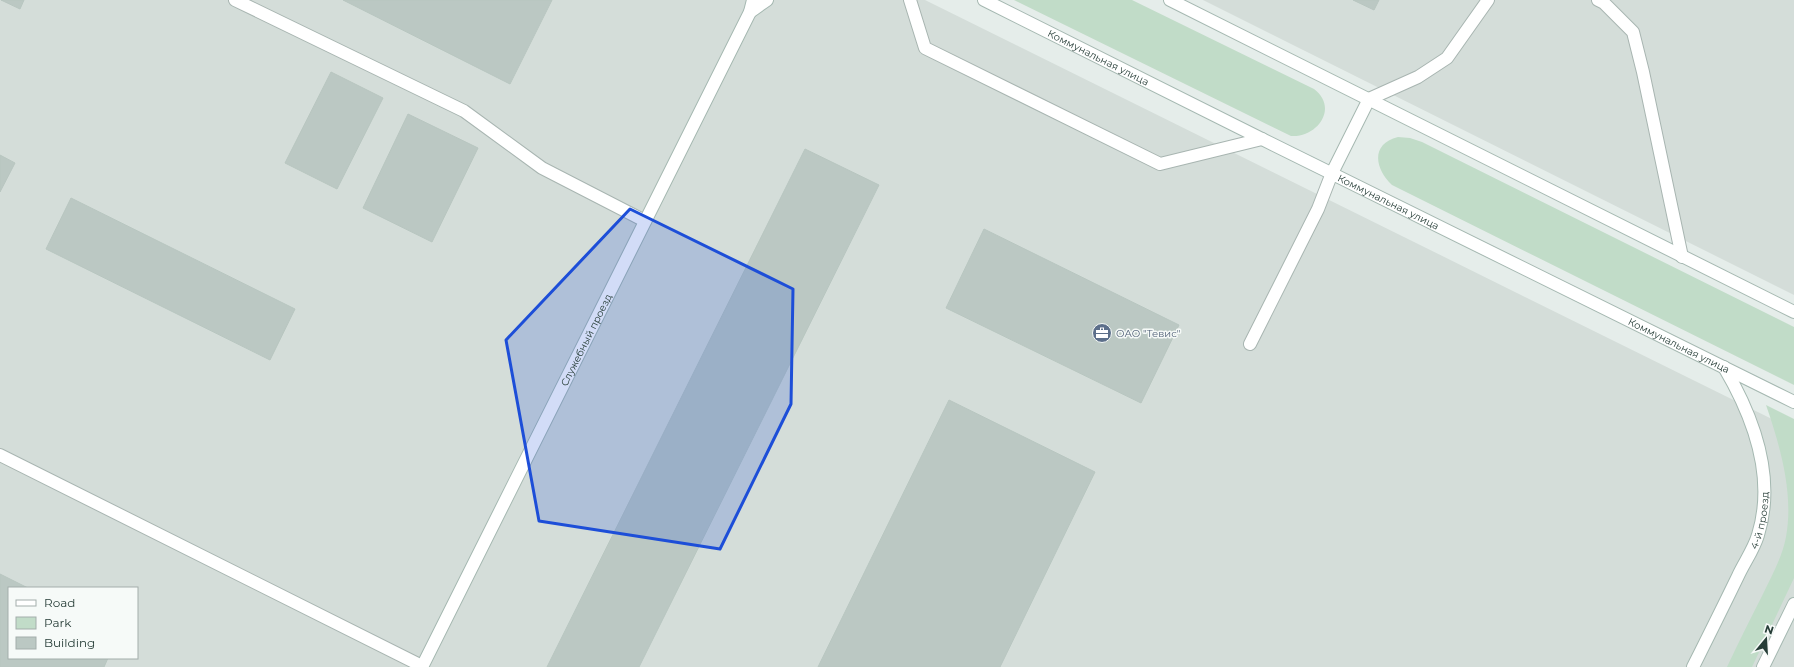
<svg xmlns="http://www.w3.org/2000/svg" width="1794" height="667" viewBox="0 0 1794 667" font-family="Montserrat,sans-serif">
	<rect width="100%" height="100%" fill="#e5edea"/>
	<path fill="#d4ddd9" fill-rule="evenodd" d="M 0,0 L 925,0 L 1794,430 L 1794,667 L 0,667 ZM 9,588 L 137,588 L 137,658 L 9,658 Z
		M 1203,0 L 1794,0 L 1794,295 Z"/>
	<path fill="#c1dcc8" d="M 1014,0 L 1132,0 L 1314,89 C 1339,108 1317,138 1291,136 Z
		M 1398,137 L 1410,138 L 1422,142 L 1794,327 L 1794,385 L 1392,185 C 1375,169 1370,144 1398,137 Z
		M 1766,405 L 1794,419 L 1794,578 L 1752,667 L 1727,667 C 1738,643 1750,620 1762,596 C 1771,577 1782,558 1786,537 C 1794,493 1780,446 1766,405 Z"/>
	<path fill="#bbc8c3" stroke="#b8c6c0" d="M 1,0 L 24,0 L 20,9 Z
		M 343,0 L 552,0 L 510,84 Z
		M 1353,0 L 1379,0 L 1374,10 Z
		M 331,72 L 383,98 L 337,189 L 285,163 Z
		M 408,114 L 478,148 L 432,242 L 363,208 Z
		M 805,149 L 879,185 L 639,667 L 547,667 Z
		M 0,155 L 15,163 L 0,192 Z
		M 71,198 L 295,309 L 270,360 L 46,249 Z
		M 984,229 L 1179,325 L 1141,403 L 946,308 Z
		M 949,400 L 1095,472 L 1000,667 L 818,667 Z
		M 0,574 L 28,588 L 9,588 L 9,658 L 108,658 L 104,667 L 0,667 Z"/>
	<g fill="none" stroke-linecap="round" stroke-linejoin="round">
		<g stroke="#a8b5b1" stroke-width="14">
			<path id="lane" d="M 235,0 L 464,111 L 542,168 L 645,221
				M 910,0 L 925,48 L 1160,164 L 1262,139
				M 1598,0 L 1604,3 L 1633,32 L 1643,72 L 1682,257
				M 1369,99 L 1418,77 L 1447,58 L 1488,0
				M 1250,344 L 1318,209 L 1332,173
				M 0,455 L 422,666"/>
		</g>
		<g stroke="#a5b8b1" stroke-width="14">
			<g id="secondary">
				<path id="s1" d="M 984,0 L 1262,139 L 1794,402"/>
				<path d="M 1170,0 L 1794,312"/>
				<path d="M 750,12 L 767,0"/>
				<path d="M 1332,173 L 1369,99"/>
				<path id="s2" d="M 422,667 L 750,12 L 753,0"/>
				<path id="s3" d="M 1693,667 C 1708,637 1723,607 1738,576 C 1744,563 1754,549 1758,535 C 1776,477 1753,416 1724,367"/>
				<path d="M 1763,667 L 1794,604"/>
			</g>
		</g>
		<use href="#lane" stroke="#fff" stroke-width="12"/>
		<use href="#secondary" stroke="#fff" stroke-width="12"/>
	</g>
	<path fill="#1d4ed8" fill-opacity="0.2" stroke="#1d4ed8" stroke-width="3" stroke-linejoin="round" d="M 630,209 L 793,289 L 791,404 L 720,549 L 539,521 L 506,340 Z"/>
	<defs>
		<g id="office-disc" transform="scale(1)"><circle r="9.5" fill="#5c6f8a" stroke="#f6faf8"/><path d="M-6-3h4V-5.5h4V-3h4V5H-6ZM-1-4.5V-3h2v-1.5ZM-6 0V1H6V0Z" fill="#fff"/></g>
	</defs>
	<g fill-rule="evenodd">
		<use href="#office-disc" x="1102" y="333"/>
	</g>
	<g text-anchor="middle" dominant-baseline="central" stroke-width="3" stroke-linejoin="round" paint-order="stroke">
		<g font-size="10" fill="#263d37" stroke="#f6faf8">
			<text stroke="none"><textPath href="#s1" startOffset="128">Коммунальная улица</textPath></text>
			<text stroke="none"><textPath href="#s1" startOffset="452">Коммунальная улица</textPath></text>
			<text stroke="none"><textPath href="#s2" startOffset="366">Служебный проезд</textPath></text>
			<text stroke="none"><textPath href="#s1" startOffset="776">Коммунальная улица</textPath></text>
			<text stroke="none"><textPath href="#s3" startOffset="162">4-й проезд</textPath></text>
		</g>
		<g font-size="10" fill="#4e5e75" stroke="#f6faf8" text-anchor="start">
			<text x="1116" y="333">ОАО "Тевис"</text>
		</g>
	</g>
	<rect x="8" y="587" width="130" height="72" fill="#f6faf8" stroke="#a3aeab"/>
	<rect x="16" y="600" width="20" height="6" fill="#ffffff" stroke="#a3aeab"/>
	<text x="44" y="607" font-size="12" fill="#263d37">Road</text>
	<rect x="16" y="617" width="20" height="12" fill="#c1dcc8" stroke="#a3aeab"/>
	<text x="44" y="627" font-size="12" fill="#263d37">Park</text>
	<rect x="16" y="637" width="20" height="12" fill="#bbc8c3" stroke="#a3aeab"/>
	<text x="44" y="647" font-size="12" fill="#263d37">Building</text>
	<g transform="translate(1766 639) rotate(18)" stroke="#f6faf8" stroke-width="3" paint-order="stroke">
	<path d="M0-3L7 15L0 10L-7 15Z" fill="#263d37"/>
	<text y="-6" font-size="11" font-weight="bold" text-anchor="middle" fill="#263d37">N</text>
	</g>
</svg>
